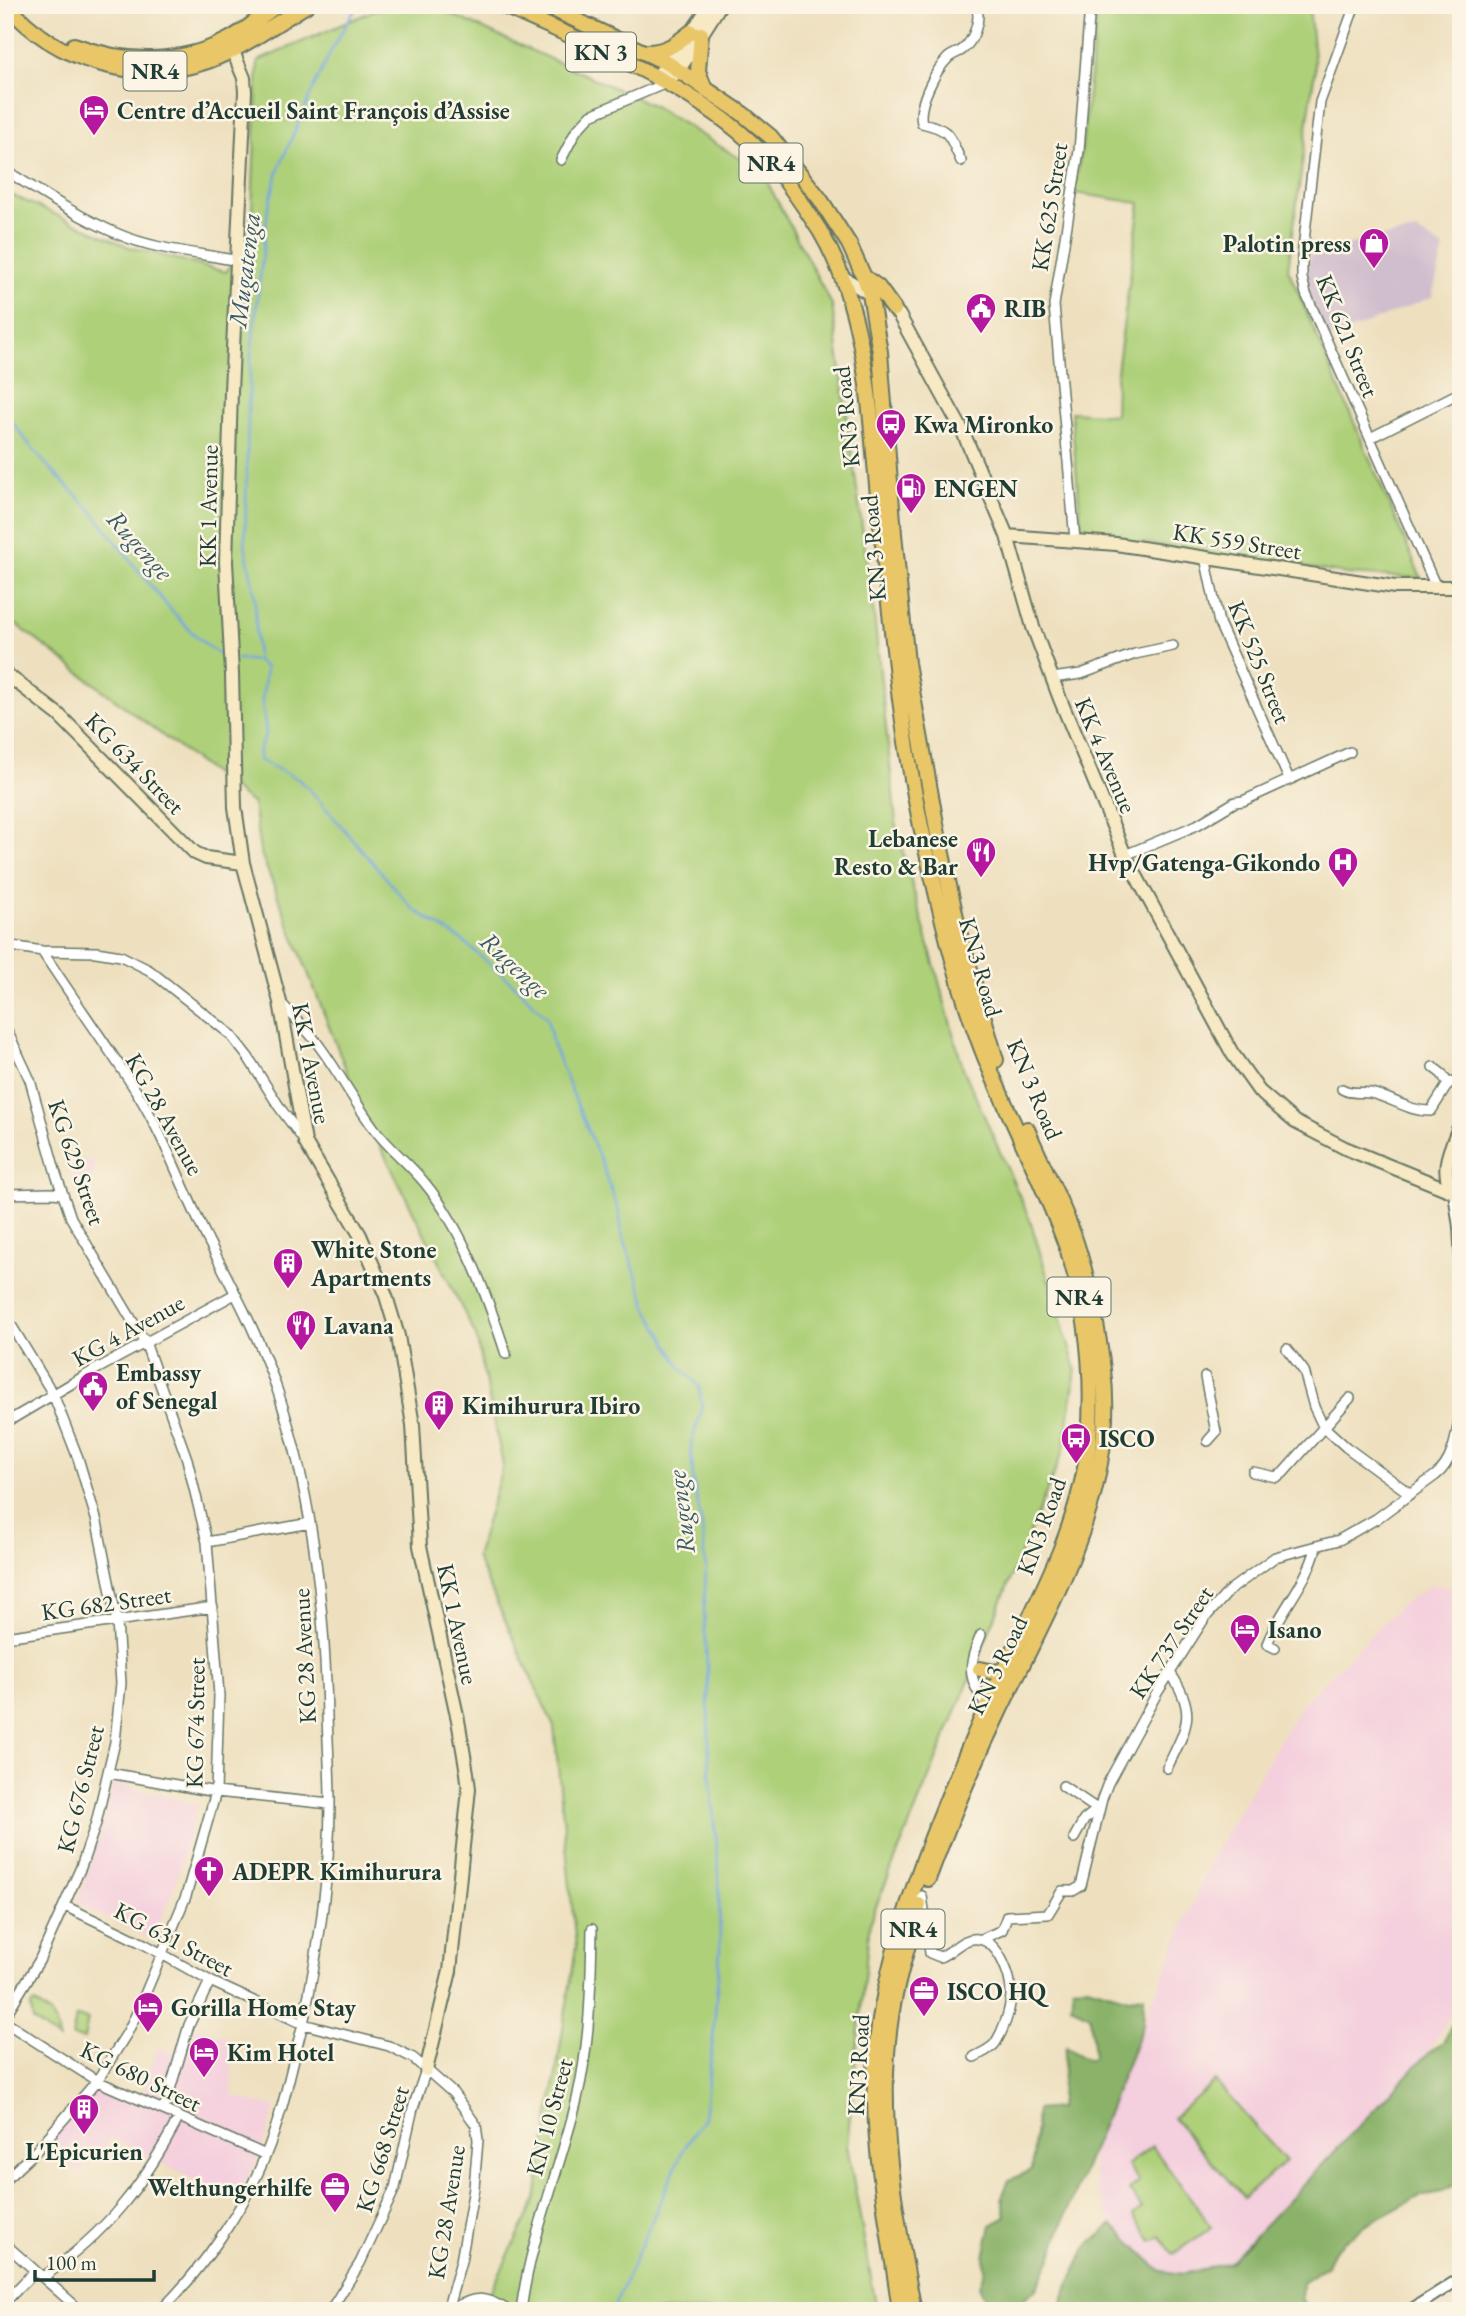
<svg xmlns="http://www.w3.org/2000/svg" width="1466" height="2316" viewBox="0 0 1466 2316" font-family="'EB Garamond',serif">
	<rect width="100%" height="100%" fill="#fcf5e5"/>
	<filter id="ink" filterUnits="userSpaceOnUse"><feTurbulence type="fractalNoise" baseFrequency=".0143" numOctaves="2"/><feDisplacementMap in="SourceGraphic" scale="14" xChannelSelector="R" yChannelSelector="G"/><feConvolveMatrix kernelMatrix="1 2 1 2 8 2 1 2 1" color-interpolation-filters="sRGB"/></filter>
	<filter id="wash" filterUnits="userSpaceOnUse"><feTurbulence type="fractalNoise" baseFrequency=".00686" numOctaves="4" result="noise"/><feDisplacementMap in="SourceGraphic" scale="28" xChannelSelector="R" yChannelSelector="G"/><feGaussianBlur stdDeviation="1.57" result="paint"/><feColorMatrix in="noise" values="0 0 0 0 0 0 0 0 0 0 0 0 0 0 0 0 0 1.4 0 .05"/><feComposite in="paint" operator="in"/></filter>
	<g filter="url(#wash)">
		<rect width="100%" height="100%" fill="#eee0bf"/>
		<path fill="#f4cfdd" d="M 92,1159 L 97,1172 L 90,1176 L 94,1186 L 77,1191 L 70,1166 Z
			M 1433,1584 L 1461,1590 L 1461,1997 L 1428,2053 L 1230,2262 L 1184,2274 L 1161,2271 L 1112,2224 L 1096,2188 L 1092,2153 L 1110,2105 L 1208,1865 L 1299,1707 L 1402,1604 Z
			M 113,1783 L 198,1805 L 172,1894 L 152,1940 L 77,1904 L 96,1846 Z
			M 196,2025 L 231,2039 L 232,2096 L 276,2108 L 258,2158 L 236,2202 L 113,2138 L 79,2173 L 47,2146 L 98,2087 L 139,2106 L 158,2047 L 185,2056 Z"/>
		<path fill="#d0bdcd" d="M 1417,231 L 1444,248 L 1432,297 L 1329,339 L 1304,284 L 1311,251 L 1348,246 L 1363,240 Z"/>
		<path fill="#aed079" stroke="#668656" stroke-width="2" d="M 386,5 L 431,5 L 652,105 L 762,172 L 832,305 L 874,615 L 897,831 L 963,1068 L 1030,1220 L 1076,1369 L 1064,1449 L 870,1921 L 847,2145 L 877,2311 L 481,2311 L 536,2199 L 576,1947 L 554,1727 L 476,1557 L 503,1465 L 476,1336 L 362,1110 L 260,851 L 253,804 L 9,619 L 5,610 L 5,192 L 129,247 L 226,272 L 251,235 L 258,61 Z
			M 1098,5 L 1309,5 L 1315,69 L 1288,269 L 1421,578 L 1347,574 L 1082,534 L 1071,412 L 1115,415 L 1116,379 L 1140,203 L 1074,193 L 1082,145 Z
			M 34,2003 C 53,2015 57,2017 59,2040 L 33,2021 L 31,2006 Z
			M 76,2017 L 88,2019 L 84,2039 L 72,2037 Z
			M 1215,2081 L 1286,2161 L 1244,2198 L 1173,2118 Z
			M 1152,2146 L 1212,2227 L 1173,2254 L 1160,2236 L 1152,2241 L 1133,2215 L 1142,2208 L 1129,2190 L 1139,2182 L 1127,2165 Z"/>
		<path fill="#8ab269" stroke="#54784e" stroke-width="2" d="M 1087,1986 L 1129,1998 L 1144,1996 L 1143,2025 L 1067,2212 L 1051,2258 L 1036,2289 L 1011,2309 L 986,2303 L 979,2285 L 985,2270 L 984,2257 L 991,2225 L 1006,2217 L 1002,2197 L 1009,2180 L 1032,2170 L 1037,2110 L 1059,2108 L 1066,2047 L 1085,2059 L 1089,2060 L 1094,2057 L 1090,2016 L 1071,2006 L 1073,1987 Z
			M 1461,2007 L 1461,2181 L 1442,2192 L 1420,2196 L 1364,2226 L 1333,2251 L 1326,2267 L 1302,2283 L 1301,2298 L 1310,2311 L 1061,2311 L 1067,2287 L 1086,2248 L 1112,2224 L 1161,2271 L 1184,2274 L 1230,2262 L 1428,2053 L 1443,2043 Z"/>
		<g fill="none" stroke-linecap="round" stroke-linejoin="round">
			<path stroke="#73a5de" stroke-width="2.5" d="M 5,412 C 18,429 30,447 45,463 C 59,479 75,493 90,509 C 117,540 191,648 227,657
				M 237,659 L 257,661 L 266,668 L 262,701 L 266,734 L 259,749 L 259,760 L 298,779 L 310,790 L 413,909 L 463,941 L 517,987 L 547,1018 L 553,1046 L 600,1159 L 619,1212 L 622,1234 L 648,1309 L 680,1366 L 699,1386 L 702,1407 L 691,1445 L 693,1480 L 702,1526 L 706,1569 L 704,1613 L 708,1684 L 709,1762 L 719,1874 L 720,1951 L 713,2038 L 704,2118 L 682,2152 L 612,2311
				M 257,661 L 255,597 L 245,544 L 248,415 L 251,355 L 268,208 L 279,168 L 313,89 L 335,43 L 358,5"/>
		</g>
	</g>
	<g filter="url(#ink)">
		<g fill="none" stroke-linecap="round" stroke-linejoin="round">
			<g stroke="#677665" stroke-width="12">
				<path id="minor" d="M 1355,5 L 1320,102 L 1302,258 L 1302,278 L 1306,294 L 1436,587
					M 561,160 L 576,131 L 591,115 L 666,83
					M 961,161 C 949,136 952,130 922,123 C 917,106 935,71 948,58 C 952,54 958,53 962,50 C 973,42 983,17 975,5
					M 5,170 C 42,193 78,217 118,234 C 155,250 199,253 239,261
					M 1370,438 L 1461,392
					M 1075,540 L 1054,305 L 1079,151 L 1090,5
					M 1205,557 L 1219,623 L 1289,779
					M 1052,678 L 1081,674 L 1135,654 L 1173,646
					M 1125,855 L 1197,825 L 1235,802 L 1243,801 L 1350,752
					M 5,945 L 42,951 L 96,952 L 121,956 L 149,970 L 230,1034 L 248,1057 L 280,1108 L 303,1139
					M 42,951 C 73,999 107,1045 138,1094 C 166,1140 183,1190 207,1238 C 233,1289 261,1340 279,1395 C 313,1498 325,1608 327,1716 C 328,1745 330,1774 330,1802 C 330,1877 318,1951 303,2024 L 389,2046 L 413,2058 L 453,2093 L 476,2125 L 478,2140 L 474,2188 L 461,2261 L 447,2311
					M 281,1003 C 294,1017 309,1031 320,1047 C 339,1073 354,1101 373,1127 C 388,1148 408,1162 424,1182 C 464,1230 487,1296 506,1354
					M 5,1026 L 30,1080 L 56,1174 L 71,1218 L 145,1342 L 187,1459 L 207,1542 L 219,1695 L 216,1792 L 186,1896 L 138,2011 L 127,2033 L 97,2081 L 35,2152 L 5,2180
					M 1433,1067 L 1442,1074 L 1448,1084
					M 1342,1089 C 1352,1095 1360,1091 1370,1093 C 1391,1097 1409,1112 1431,1111 L 1448,1084 L 1451,1082 L 1461,1085
					M 5,1194 L 51,1193 L 63,1194
					M 5,1315 L 53,1394 L 78,1458 L 97,1522 L 117,1622 L 121,1683 L 115,1742 L 96,1823 L 81,1867 L 39,1961 L 5,2016
					M 1287,1349 L 1304,1371 L 1314,1407 L 1323,1426 L 1346,1447 L 1409,1493
					M 1205,1377 L 1216,1432 L 1208,1441
					M 5,1423 L 93,1371 L 235,1294
					M 1253,1472 L 1276,1477 L 1283,1473 L 1350,1398
					M 207,1542 L 310,1523
					M 981,1635 C 967,1668 968,1677 987,1707
					M 5,1637 L 213,1607
					M 1275,1648 L 1267,1644 C 1280,1610 1307,1584 1316,1548
					M 1167,1768 C 1186,1728 1198,1714 1171,1674
					M 109,1773 L 216,1792 L 330,1804
					M 1063,1786 L 1097,1809
					M 1074,1838 L 1084,1820 L 1100,1807
					M 922,1896 L 930,1953 L 940,1957 C 953,1952 962,1937 978,1939 C 999,1941 1012,1978 1011,1996 C 1010,2011 1004,2029 996,2042 C 992,2049 981,2053 974,2057
					M 65,1906 L 144,1944 L 210,1981 L 303,2024 C 291,2067 283,2113 266,2154 C 245,2208 201,2271 160,2311
					M 982,1939 L 1002,1930 L 1007,1916 L 1048,1914 L 1062,1891 L 1073,1891 L 1081,1886 L 1102,1799 L 1108,1783 L 1157,1693 L 1204,1619 L 1230,1590 L 1275,1557 L 1339,1540 L 1376,1519 L 1436,1475 C 1455,1460 1456,1433 1461,1411
					M 5,2022 L 97,2081 L 266,2155
					M 164,2110 L 189,2025 L 210,1981
					M 5,2244 L 81,2311
					M 43,2277 C 106,2233 144,2185 179,2117
					M 5,2302 L 35,2271
					M 330,2311 L 360,2263 L 395,2188 L 413,2108 L 426,2070
					M 448,2311 C 474,2296 483,2295 509,2311
					M 521,2311 C 530,2238 560,2170 577,2099 C 590,2043 591,1987 592,1929"/>
			</g>
			<g stroke="#677665" stroke-width="14">
				<path id="tertiary" d="M 1454,1193 L 1459,1227 L 1461,1260
					M 1409,2311 L 1461,2278"/>
			</g>
			<g stroke="#677665" stroke-width="16">
				<path id="secondary" d="M 230,44 L 244,78 L 245,92 L 231,391 L 226,562 L 232,674 L 235,807 L 243,863 L 280,1002 L 305,1142 L 360,1235 L 386,1296 L 398,1336 L 413,1425 L 420,1546 L 458,1720 L 467,1773 L 469,1789 L 450,1971 L 426,2070
					M 655,78 L 677,54 L 710,5
					M 666,83 L 679,70 L 720,5
					M 841,276 L 873,296
					M 889,304 L 899,315 L 963,432 L 1007,536 L 1033,627 L 1060,699 L 1125,855 L 1232,1053 L 1259,1091 L 1295,1122 L 1345,1148 L 1461,1195
					M 1007,536 L 1116,544 L 1395,587 L 1461,587
					M 5,673 L 59,715 L 195,853 L 206,858 L 243,863
					M 1454,1193 C 1437,1170 1452,1146 1461,1122"/>
			</g>
			<g stroke="#677665" stroke-width="18">
				<path id="trunk" d="M 7,5 C 55,61 137,86 208,61 C 244,48 274,24 307,5
					M 502,5 C 586,44 692,83 758,149 C 782,173 802,203 820,231 C 869,314 869,413 879,505 C 891,620 900,736 926,849 C 941,915 957,984 981,1047 C 1007,1115 1043,1180 1067,1248 C 1087,1308 1094,1375 1089,1439 C 1080,1538 1023,1624 984,1713 C 939,1815 884,1944 876,2055 C 870,2140 889,2227 900,2311
					M 544,5 L 669,64 L 743,114 L 771,137 L 820,199 L 849,244 L 864,277 L 870,294 L 880,352 L 894,534 L 907,663 L 939,840 L 959,931 L 996,1060
					M 701,34 L 698,71 L 704,87
					M 74,45 C 124,64 180,65 228,40 C 246,31 261,16 277,5
					M 646,52 C 666,52 676,44 691,32
					M 864,277 L 878,287 L 894,309
					M 980,1669 L 994,1672 L 1003,1670
					M 928,1879 C 949,1823 972,1768 998,1714 C 1049,1607 1119,1494 1103,1370 C 1097,1323 1088,1275 1072,1231 C 1059,1196 1041,1163 1027,1129
					M 914,2311 C 896,2218 877,2118 890,2024 C 895,1984 909,1944 919,1905"/>
			</g>
			<use href="#minor" stroke="#fff" stroke-width="9"/>
			<use href="#tertiary" stroke="#fff" stroke-width="10"/>
			<use href="#secondary" stroke="#f6e9c3" stroke-width="12"/>
			<use href="#trunk" stroke="#e9c769" stroke-width="14"/>
		</g>
	</g>
	<defs>
		<g id="hotel-pin" transform="scale(1.575)"><path d="M0 17L-7.5 6A9.5 9.5 0 1 1 7.5 6Z" fill="#b5179e" stroke="#fcf5e5"/><path d="M-6-4.5h1.5V1H6V5H4.5V3h-9V5H-6ZM-4 0a1.8 1.8 0 1 1 3.6 0ZM.5 0V-2.5h3Q6-2.5 6 0Z" fill="#fff"/></g>
		<g id="shop-pin" transform="scale(1.575)"><path d="M0 17L-7.5 6A9.5 9.5 0 1 1 7.5 6Z" fill="#b5179e" stroke="#fcf5e5"/><path d="M-5-2.5h2.3a2.7 3.5 0 0 1 5.4 0H5L5.5 6h-11ZM-1.5-2.5h3a1.5 2.3 0 0 0-3 0Z" fill="#fff"/></g>
		<g id="civic-pin" transform="scale(1.575)"><path d="M0 17L-7.5 6A9.5 9.5 0 1 1 7.5 6Z" fill="#b5179e" stroke="#fcf5e5"/><path d="M-.6-6.5H3V-4.5H.6V-3L4-1V1h2V6H-6V1h2V-1L-.6-3ZM-1.2 2.5V6h2.4V2.5Z" fill="#fff"/></g>
		<g id="bus-pin" transform="scale(1.575)"><path d="M0 17L-7.5 6A9.5 9.5 0 1 1 7.5 6Z" fill="#b5179e" stroke="#fcf5e5"/><path d="M-5-6H5V4H4V6H2V4H-2V6H-4V4H-5ZM-3.5-4V0h7V-4ZM-3.5 1.2v1.5H-2V1.2ZM2 1.2v1.5H3.5V1.2Z" fill="#fff"/></g>
		<g id="fuel-pin" transform="scale(1.575)"><path d="M0 17L-7.5 6A9.5 9.5 0 1 1 7.5 6Z" fill="#b5179e" stroke="#fcf5e5"/><path d="M-5.5-6h7V0h2V4h1.3V-2.5L3-4.5l.8-.8L6-3V5H2.5V1h-1V6h-7ZM-4.2-4.7v3.2H.2V-4.7Z" fill="#fff"/></g>
		<g id="restaurant-pin" transform="scale(1.575)"><path d="M0 17L-7.5 6A9.5 9.5 0 1 1 7.5 6Z" fill="#b5179e" stroke="#fcf5e5"/><path d="M-5-6h1v4h1v-4h1v4h1v-4h1v5L-1.5 .5V6h-2V.5L-5-1ZM5-6V6H3V1.5H1.5Q1.5-4 5-6Z" fill="#fff"/></g>
		<g id="hospital-pin" transform="scale(1.575)"><path d="M0 17L-7.5 6A9.5 9.5 0 1 1 7.5 6Z" fill="#b5179e" stroke="#fcf5e5"/><path d="M-5-5h3v3.5h4V-5h3V5h-3V1.5h-4V5h-3Z" fill="#fff"/></g>
		<g id="building-pin" transform="scale(1.575)"><path d="M0 17L-7.5 6A9.5 9.5 0 1 1 7.5 6Z" fill="#b5179e" stroke="#fcf5e5"/><path d="M-4-6H4V6H1V3H-1V6H-4ZM-2.5-4.3h1.7v1.8h-1.7ZM.8-4.3h1.7v1.8H.8ZM-2.5-1h1.7V.8h-1.7ZM.8-1h1.7V.8H.8Z" fill="#fff"/></g>
		<g id="church-pin" transform="scale(1.575)"><path d="M0 17L-7.5 6A9.5 9.5 0 1 1 7.5 6Z" fill="#b5179e" stroke="#fcf5e5"/><path d="M-1.2-6h2.4v3.5h3.3v2.4h-3.3V6h-2.4V-.1h-3.3v-2.4h3.3Z" fill="#fff"/></g>
		<g id="office-pin" transform="scale(1.575)"><path d="M0 17L-7.5 6A9.5 9.5 0 1 1 7.5 6Z" fill="#b5179e" stroke="#fcf5e5"/><path d="M-6-3h4V-5.5h4V-3h4V5H-6ZM-1-4.5V-3h2v-1.5ZM-6 0V1H6V0Z" fill="#fff"/></g>
	</defs>
	<g fill-rule="evenodd">
		<use href="#hotel-pin" x="94" y="110"/>
		<use href="#shop-pin" x="1374" y="243"/>
		<use href="#civic-pin" x="981" y="308"/>
		<use href="#bus-pin" x="891" y="424"/>
		<use href="#fuel-pin" x="911" y="488"/>
		<use href="#restaurant-pin" x="981" y="852"/>
		<use href="#hospital-pin" x="1343" y="862"/>
		<use href="#building-pin" x="288" y="1263"/>
		<use href="#restaurant-pin" x="301" y="1325"/>
		<use href="#civic-pin" x="93" y="1386"/>
		<use href="#building-pin" x="439" y="1405"/>
		<use href="#bus-pin" x="1076" y="1438"/>
		<use href="#hotel-pin" x="1245" y="1629"/>
		<use href="#church-pin" x="209" y="1871"/>
		<use href="#office-pin" x="924" y="1991"/>
		<use href="#hotel-pin" x="148" y="2007"/>
		<use href="#hotel-pin" x="204" y="2052"/>
		<use href="#building-pin" x="84" y="2109"/>
		<use href="#office-pin" x="335" y="2187"/>
	</g>
	<g text-anchor="middle" dominant-baseline="central" stroke-width="5" stroke-linejoin="round" paint-order="stroke">
		<g fill="#fcf5e5" stroke="#617469" stroke-width="2">
			<rect x="566" y="32.5" width="70" height="39" rx="5"/>
			<rect x="123.5" y="51.5" width="63" height="39" rx="5"/>
			<rect x="739.5" y="143.5" width="63" height="39" rx="5"/>
			<rect x="1047.5" y="1277.5" width="63" height="39" rx="5"/>
			<rect x="881.5" y="1909.5" width="63" height="39" rx="5"/>
		</g>
		<g font-size="23" font-weight="bold" fill="#1f3d34">
			<text x="601" y="52">KN 3</text>
			<text x="155" y="71">NR4</text>
			<text x="771" y="163">NR4</text>
			<text x="1079" y="1297">NR4</text>
			<text x="913" y="1929">NR4</text>
		</g>
		<g font-size="24" font-weight="bold" fill="#1f3d34" stroke="#fcf5e5" text-anchor="start">
			<text x="117" y="110">Centre d’Accueil Saint François d’Assise</text>
			<text x="1351" y="243" text-anchor="end">Palotin press</text>
			<text x="1004" y="308">RIB</text>
			<text x="914" y="424">Kwa Mironko</text>
			<text x="934" y="488">ENGEN</text>
			<text x="958" y="838" text-anchor="end">Lebanese<tspan x="958" dy="28">Resto &amp; Bar</tspan></text>
			<text x="1320" y="862" text-anchor="end">Hvp/Gatenga-Gikondo</text>
			<text x="311" y="1249">White Stone<tspan x="311" dy="28">Apartments</tspan></text>
			<text x="324" y="1325">Lavana</text>
			<text x="116" y="1372">Embassy<tspan x="116" dy="28">of Senegal</tspan></text>
			<text x="462" y="1405">Kimihurura Ibiro</text>
			<text x="1099" y="1438">ISCO</text>
			<text x="1268" y="1629">Isano</text>
			<text x="232" y="1871">ADEPR Kimihurura</text>
			<text x="947" y="1991">ISCO HQ</text>
			<text x="171" y="2007">Gorilla Home Stay</text>
			<text x="227" y="2052">Kim Hotel</text>
			<text x="84" y="2151" text-anchor="middle">L'Epicurien</text>
			<text x="312" y="2187" text-anchor="end">Welthungerhilfe</text>
		</g>
		<g font-size="24" fill="#1f3d34" stroke="#fcf5e5">
			<text transform="translate(1049 207) rotate(-81)">KK 625 Street</text>
			<text transform="translate(1348 336) rotate(68)">KK 621 Street</text>
			<text transform="translate(846 417) rotate(-96)">KN3 Road</text>
			<text transform="translate(208 506) rotate(-89)">KK 1 Avenue</text>
			<text transform="translate(1237 541) rotate(9)">KK 559 Street</text>
			<text transform="translate(873 548) rotate(-95)">KN 3 Road</text>
			<text transform="translate(1260 662) rotate(68)">KK 525 Street</text>
			<text transform="translate(1106 755) rotate(67)">KK 4 Avenue</text>
			<text transform="translate(135 763) rotate(46)">KG 634 Street</text>
			<text transform="translate(981 967) rotate(74)">KN3 Road</text>
			<text transform="translate(312 1063) rotate(79)">KK 1 Avenue</text>
			<text transform="translate(1035 1089) rotate(67)">KN 3 Road</text>
			<text transform="translate(165 1114) rotate(61)">KG 28 Avenue</text>
			<text transform="translate(77 1162) rotate(71)">KG 629 Street</text>
			<text transform="translate(128 1330) rotate(-29)">KG 4 Avenue</text>
			<text transform="translate(1041 1526) rotate(-70)">KN3 Road</text>
			<text transform="translate(106 1603) rotate(-8)">KG 682 Street</text>
			<text transform="translate(458 1624) rotate(78)">KK 1 Avenue</text>
			<text transform="translate(1171 1642) rotate(-56)">KK 737 Street</text>
			<text transform="translate(304 1656) rotate(-93)">KG 28 Avenue</text>
			<text transform="translate(997 1665) rotate(-64)">KN 3 Road</text>
			<text transform="translate(195 1723) rotate(-89)">KG 674 Street</text>
			<text transform="translate(80 1789) rotate(-76)">KG 676 Street</text>
			<text transform="translate(174 1939) rotate(28)">KG 631 Street</text>
			<text transform="translate(858 2065) rotate(-87)">KN3 Road</text>
			<text transform="translate(141 2076) rotate(26)">KG 680 Street</text>
			<text transform="translate(549 2117) rotate(-75)">KN 10 Street</text>
			<text transform="translate(382 2149) rotate(-73)">KG 668 Street</text>
			<text transform="translate(446 2212) rotate(-81)">KG 28 Avenue</text>
		</g>
		<g font-size="26" font-style="italic" fill="#385c67" stroke="#fcf5e5">
			<text transform="translate(244 270) rotate(-83)">Mugatenga</text>
			<text transform="translate(140 545) rotate(48)">Rugenge</text>
			<text transform="translate(515 965) rotate(43)">Rugenge</text>
			<text transform="translate(681 1512) rotate(-97)">Rugenge</text>
		</g>
	</g>
	<rect width="1466" height="2316" fill="none" stroke="#fcf5e5" stroke-width="28"/>
	<path d="M35 2270v10h119v-10" fill="none" stroke="#1f3d34" stroke-width="3.5"/>
	<text x="46" y="2270" font-size="21" fill="#1f3d34" stroke="#fcf5e5" stroke-width="5" paint-order="stroke">100 m</text>
</svg>
